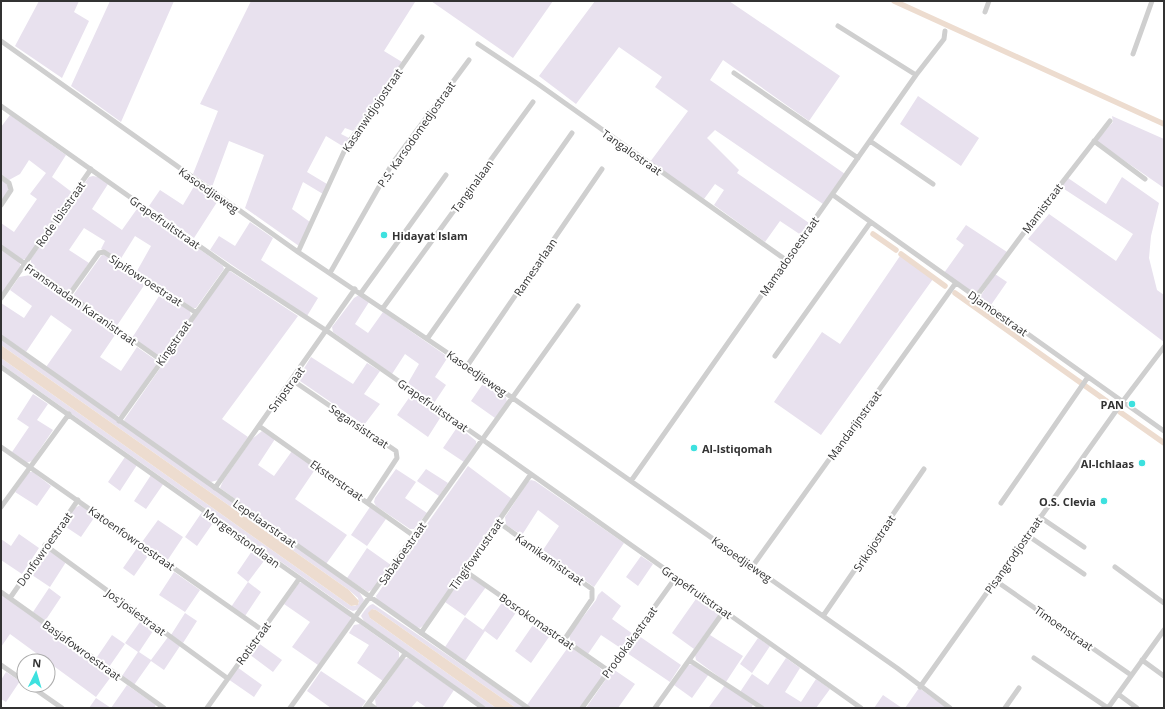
<svg xmlns="http://www.w3.org/2000/svg" width="1165" height="709" viewBox="0 0 1165 709" font-family="'Open Sans',sans-serif">
	<rect width="100%" height="100%" fill="#fff"/>
	<path fill="#e8e1ee" d="M 39,1 L 79,1 L 74,12 L 89,21 L 62,78 L 15,46 Z
		M 110,1 L 174,1 L 121,122 L 71,86 Z
		M 251,1 L 413,1 L 415,2 L 384,51 L 402,62 L 353,131 L 345,128 L 341,134 L 349,138 L 344,147 L 326,136 L 307,172 L 327,184 L 323,194 L 303,182 L 292,209 L 310,222 L 299,246 L 245,208 L 264,155 L 229,141 L 212,187 L 193,174 L 218,111 L 200,104 Z
		M 431,1 L 553,1 L 513,58 Z
		M 595,1 L 729,1 L 840,76 L 809,121 L 723,60 L 710,80 L 845,174 L 823,204 L 715,130 L 707,138 L 739,170 L 737,173 L 809,223 L 801,235 L 780,221 L 765,242 L 714,205 L 724,190 L 715,184 L 704,199 L 650,162 L 688,111 L 655,87 L 662,77 L 619,47 L 576,104 L 539,76 Z
		M 918,96 L 979,138 L 961,166 L 900,124 Z
		M 10,115 L 66,155 L 52,177 L 73,193 L 26,259 L 22,260 L 1,245 L 1,223 L 14,232 L 37,199 L 30,194 L 46,173 L 29,160 L 20,174 L 9,180 L 1,174 L 1,127 Z
		M 1112,116 L 1164,139 L 1164,188 L 1096,141 L 1113,122 Z
		M 93,176 L 98,177 L 108,184 L 92,209 L 122,230 L 139,206 L 223,266 L 224,269 L 196,308 L 193,308 L 137,271 L 151,246 L 135,236 L 120,260 L 101,249 L 105,241 L 84,228 L 69,250 L 89,263 L 70,290 L 67,291 L 31,266 L 31,259 L 89,177 Z
		M 1122,177 L 1159,203 L 1151,236 L 1149,258 L 1157,290 L 1164,295 L 1164,342 L 1028,239 L 1049,214 L 1116,261 L 1133,234 L 1061,187 L 1068,178 L 1106,204 Z
		M 1,179 L 8,185 L 8,191 L 1,201 Z
		M 196,183 L 219,199 L 194,238 L 149,206 L 160,190 L 183,205 Z
		M 250,222 L 273,238 L 261,260 L 318,298 L 307,316 L 210,250 L 219,236 L 235,246 Z
		M 966,225 L 1007,252 L 976,293 L 973,294 L 944,273 L 964,245 L 956,239 Z
		M 1,249 L 19,261 L 21,267 L 1,296 Z
		M 104,254 L 147,281 L 116,327 L 75,297 L 74,294 L 101,256 Z
		M 900,256 L 933,279 L 821,435 L 774,402 L 822,332 L 840,344 Z
		M 230,271 L 298,316 L 222,419 L 248,437 L 218,480 L 211,482 L 125,423 L 124,420 L 227,272 Z
		M 995,274 L 1007,282 L 991,305 L 980,297 Z
		M 30,275 L 39,276 L 117,332 L 100,357 L 121,371 L 137,347 L 157,361 L 156,365 L 123,413 L 119,416 L 115,415 L 46,367 L 72,330 L 51,315 L 26,352 L 1,335 L 1,303 L 24,318 L 32,306 L 10,290 L 19,277 Z
		M 161,293 L 164,293 L 190,311 L 191,317 L 164,354 L 158,356 L 132,338 Z
		M 359,295 L 369,302 L 355,324 L 368,333 L 383,312 L 448,357 L 435,377 L 446,385 L 434,403 L 408,383 L 419,364 L 405,354 L 392,374 L 333,332 L 332,327 L 354,298 Z
		M 1,339 L 358,590 L 364,600 L 359,609 L 353,611 L 348,609 L 1,364 L 1,358 L 351,606 L 355,606 L 359,603 L 358,598 L 349,590 L 1,345 Z
		M 311,357 L 353,384 L 367,363 L 380,371 L 364,394 L 380,404 L 364,425 L 300,381 L 298,378 Z
		M 484,382 L 506,397 L 507,402 L 495,418 L 471,401 Z
		M 33,394 L 48,404 L 37,420 L 53,430 L 32,461 L 26,463 L 12,452 L 29,427 L 17,419 Z
		M 411,395 L 442,415 L 428,437 L 397,415 Z
		M 458,426 L 476,441 L 476,444 L 464,462 L 443,448 Z
		M 262,431 L 275,439 L 258,465 L 274,476 L 292,451 L 316,468 L 295,499 L 347,535 L 326,564 L 220,488 L 223,481 L 252,439 Z
		M 125,457 L 137,465 L 120,491 L 108,482 Z
		M 468,466 L 512,499 L 424,625 L 420,628 L 416,627 L 377,600 L 376,596 Z
		M 396,469 L 416,482 L 405,498 L 427,513 L 414,529 L 410,529 L 376,506 L 374,502 L 375,498 Z
		M 426,469 L 448,483 L 439,496 L 417,481 Z
		M 29,472 L 33,472 L 51,486 L 37,506 L 15,492 Z
		M 151,475 L 164,483 L 146,509 L 134,501 Z
		M 531,480 L 535,481 L 624,543 L 594,587 L 543,550 L 559,526 L 538,510 L 522,535 L 506,525 L 505,517 L 528,482 Z
		M 80,505 L 96,515 L 81,537 L 63,525 L 75,508 Z
		M 370,507 L 386,519 L 367,546 L 351,535 Z
		M 202,512 L 215,520 L 197,546 L 185,537 Z
		M 158,520 L 183,537 L 167,561 L 142,542 Z
		M 19,534 L 39,548 L 22,574 L 1,560 L 1,539 L 11,546 Z
		M 139,545 L 150,553 L 134,576 L 123,568 Z
		M 254,548 L 267,557 L 248,582 L 237,573 Z
		M 367,548 L 391,565 L 373,589 L 368,592 L 347,578 Z
		M 46,551 L 51,552 L 66,562 L 50,587 L 29,573 L 43,553 Z
		M 641,556 L 653,564 L 638,586 L 626,577 Z
		M 174,572 L 200,590 L 185,612 L 159,595 Z
		M 467,575 L 486,587 L 465,616 L 445,602 L 464,576 Z
		M 248,582 L 261,592 L 245,616 L 231,607 Z
		M 302,582 L 350,615 L 351,620 L 318,665 L 292,647 L 310,622 L 284,604 L 299,583 Z
		M 49,588 L 61,597 L 45,621 L 33,612 Z
		M 602,591 L 621,606 L 612,619 L 633,634 L 622,649 L 601,635 L 588,654 L 571,643 L 569,635 L 596,600 L 598,595 Z
		M 1,594 L 113,674 L 96,697 L 10,634 L 1,647 Z
		M 698,596 L 719,612 L 719,615 L 694,649 L 672,633 Z
		M 503,601 L 517,611 L 497,640 L 485,631 L 465,661 L 445,647 L 465,617 L 483,630 Z
		M 373,604 L 525,708 L 516,708 L 376,610 L 372,609 L 370,618 L 496,708 L 486,708 L 364,621 L 361,616 C 364,611 368,605 373,604 Z
		M 185,613 L 197,621 L 183,643 L 171,635 Z
		M 142,619 L 155,628 L 139,652 L 151,660 L 168,637 L 180,646 L 164,670 L 151,661 L 134,685 L 122,676 L 138,652 L 125,643 Z
		M 535,622 L 551,634 L 531,663 L 515,651 Z
		M 360,624 L 399,652 L 399,659 L 383,681 L 357,663 L 369,645 L 349,633 L 354,625 Z
		M 112,635 L 125,644 L 109,667 L 97,657 Z
		M 710,635 L 743,656 L 726,682 L 696,660 L 695,655 Z
		M 639,636 L 681,665 L 670,682 L 627,653 Z
		M 758,638 L 770,646 L 752,673 L 740,664 Z
		M 257,642 L 282,660 L 273,672 L 249,654 Z
		M 569,646 L 600,668 L 604,674 L 580,708 L 531,708 L 527,705 Z
		M 408,658 L 454,690 L 442,708 L 427,708 L 417,701 L 411,708 L 379,708 L 376,706 L 375,699 L 404,659 Z
		M 786,658 L 800,668 L 785,692 L 801,702 L 816,679 L 830,689 L 816,708 L 764,708 L 740,692 L 752,674 L 768,685 Z
		M 693,664 L 709,674 L 692,698 L 674,685 L 688,665 Z
		M 237,667 L 262,685 L 254,697 L 228,679 Z
		M 613,669 L 635,684 L 618,708 L 586,708 Z
		M 321,671 L 366,701 L 361,708 L 331,708 L 307,691 Z
		M 6,672 L 20,681 L 6,702 L 1,699 L 1,680 Z
		M 127,685 L 156,705 L 154,708 L 111,708 Z
		M 725,685 L 753,705 L 751,708 L 709,707 Z
		M 919,688 L 947,708 L 905,708 Z
		M 883,695 L 902,708 L 874,708 Z
		M 96,698 L 111,708 L 89,708 Z"/>
	<path fill="#eddccf" d="M 1,345 L 349,590 L 359,601 L 358,605 L 351,606 L 1,358 Z
		M 372,609 L 376,610 L 516,708 L 496,708 L 370,618 L 368,613 Z"/>
	<g fill="none" stroke-linecap="round" stroke-linejoin="round">
		<path stroke="#eddccf" stroke-width="5.5" d="M 894,1 L 1164,124
			M 873,234 L 896,250
			M 901,254 L 945,286
			M 955,293 L 1112,405
			M 1120,412 L 1164,443"/>
		<path stroke="#cfcfcf" stroke-width="5" d="M 985,12 L 989,1
			M 838,26 L 916,75
			M 1,41 L 298,252 L 467,366 L 897,668 L 950,708
			M 478,44 L 538,84 L 786,260
			M 1133,54 L 1152,1
			M 734,73 L 858,158
			M 1,106 L 229,267 L 327,331 L 483,440 L 861,708
			M 870,141 L 933,184
			M 1094,141 L 1145,179
			M 1,177 L 9,183 L 11,190 L 1,205
			M 833,195 L 1164,431
			M 1,247 L 161,360
			M 298,252 L 347,145 L 422,37
			M 330,273 L 392,164 L 469,60
			M 361,293 L 446,175
			M 69,295 L 99,253 L 104,252 L 195,312
			M 976,297 L 1040,211 L 1110,121
			M 1,298 L 91,169
			M 383,308 L 533,102
			M 1,337 L 528,708
			M 427,339 L 572,133
			M 775,356 L 870,223
			M 467,366 L 602,169
			M 1,367 L 483,708
			M 292,380 L 396,451 L 397,458 L 368,502
			M 119,421 L 229,267
			M 259,426 L 414,536
			M 1,447 L 262,630
			M 631,481 L 916,75 L 944,39 L 945,31
			M 215,488 L 355,289
			M 1001,503 L 1088,377
			M 1,507 L 69,414
			M 1040,517 L 1084,547
			M 498,522 L 592,589 L 592,599 L 564,640
			M 1027,535 L 1084,574
			M 45,545 L 227,678
			M 752,567 L 955,284
			M 1115,567 L 1164,603
			M 465,571 L 609,671
			M 996,581 L 1131,675
			M 1,592 L 164,708
			M 10,598 L 78,500
			M 823,616 L 924,469
			M 421,633 L 531,474
			M 1034,658 L 1108,708
			M 689,660 L 762,708
			M 1142,660 L 1164,676
			M 1,665 L 24,681
			M 29,685 L 62,708
			M 920,687 L 1123,401 L 1164,347
			M 1118,694 L 1137,708
			M 369,704 L 375,708
			M 207,708 L 299,579
			M 290,708 L 578,306
			M 365,708 L 405,654
			M 582,708 L 676,577
			M 655,708 L 724,611
			M 1005,708 L 1019,688
			M 1108,708 L 1164,630"/>
	</g>
	<g fill="#3de1df" stroke="#fff" stroke-width="1.5">
		<circle cx="384" cy="235" r="4"/>
		<circle cx="1132" cy="404" r="4"/>
		<circle cx="694" cy="448" r="4"/>
		<circle cx="1142" cy="463" r="4"/>
		<circle cx="1104" cy="501" r="4"/>
	</g>
	<g text-anchor="middle" dominant-baseline="central" stroke-width="4" stroke-linejoin="round" paint-order="stroke">
		<g font-size="11" fill="#323232" stroke="#fff">
			<text transform="translate(372 110) rotate(-56)">Kasanwidjojostraat</text>
			<text transform="translate(416 134) rotate(-55)">P.S. Karsodomedjostraat</text>
			<text transform="translate(632 152) rotate(35)">Tangalostraat</text>
			<text transform="translate(472 186) rotate(-54)">Tanginalaan</text>
			<text transform="translate(209 190) rotate(35)">Kasoedjieweg</text>
			<text transform="translate(1042 208) rotate(-53)">Mamistraat</text>
			<text transform="translate(60 214) rotate(-55)">Rode Ibisstraat</text>
			<text transform="translate(165 222) rotate(35)">Grapefruitstraat</text>
			<text transform="translate(789 256) rotate(-55)">Mamadosoestraat</text>
			<text transform="translate(535 267) rotate(-56)">Ramesarlaan</text>
			<text transform="translate(146 280) rotate(33)">Sipifowroestraat</text>
			<text transform="translate(81 304) rotate(35)">Fransmadam Karanistraat</text>
			<text transform="translate(998 313) rotate(35)">Djamoestraat</text>
			<text transform="translate(173 343) rotate(-55)">Kingstraat</text>
			<text transform="translate(477 373) rotate(35)">Kasoedjieweg</text>
			<text transform="translate(286 389) rotate(-54)">Snipstraat</text>
			<text transform="translate(433 405) rotate(35)">Grapefruitstraat</text>
			<text transform="translate(854 425) rotate(-54)">Mandarijnstraat</text>
			<text transform="translate(359 426) rotate(34)">Segansistraat</text>
			<text transform="translate(337 480) rotate(35)">Eksterstraat</text>
			<text transform="translate(265 523) rotate(35)">Lepelaarstraat</text>
			<text transform="translate(132 538) rotate(35)">Katoenfowroestraat</text>
			<text transform="translate(242 538) rotate(36)">Morgenstondlaan</text>
			<text transform="translate(874 543) rotate(-56)">Srikojostraat</text>
			<text transform="translate(44 549) rotate(-55)">Donfowroestraat</text>
			<text transform="translate(402 553) rotate(-55)">Sabakoestraat</text>
			<text transform="translate(476 554) rotate(-55)">Tingifowrustraat</text>
			<text transform="translate(1013 555) rotate(-55)">Pisangrodjostraat</text>
			<text transform="translate(550 559) rotate(35)">Kamikamistraat</text>
			<text transform="translate(742 559) rotate(35)">Kasoedjieweg</text>
			<text transform="translate(697 592) rotate(35)">Grapefruitstraat</text>
			<text transform="translate(136 612) rotate(36)">Jos'josiestraat</text>
			<text transform="translate(537 621) rotate(35)">Bosrokomastraat</text>
			<text transform="translate(1064 628) rotate(35)">Timoenstraat</text>
			<text transform="translate(629 642) rotate(-54)">Prodokakastraat</text>
			<text transform="translate(253 643) rotate(-54)">Rotistraat</text>
			<text transform="translate(82 650) rotate(36)">Basjafowroestraat</text>
		</g>
		<g font-size="11" font-weight="bold" fill="#323232" stroke="#fff" text-anchor="end">
			<text x="392" y="235" text-anchor="start">Hidayat Islam</text>
			<text x="1124" y="404">PAN</text>
			<text x="702" y="448" text-anchor="start">Al-Istiqomah</text>
			<text x="1134" y="463">Al-Ichlaas</text>
			<text x="1096" y="501">O.S. Clevia</text>
		</g>
	</g>
	<rect width="1165" height="709" fill="none" stroke="#323232" stroke-width="4"/>
	<g transform="translate(36 673) rotate(5)"><circle r="19" fill="#ffffff" stroke="#adadad"/>
	<path d="M0-3L7 15L0 10L-7 15Z" fill="#3de1df"/>
	<text y="-6" font-size="11" font-weight="bold" text-anchor="middle" fill="#323232">N</text>
	</g>
</svg>
